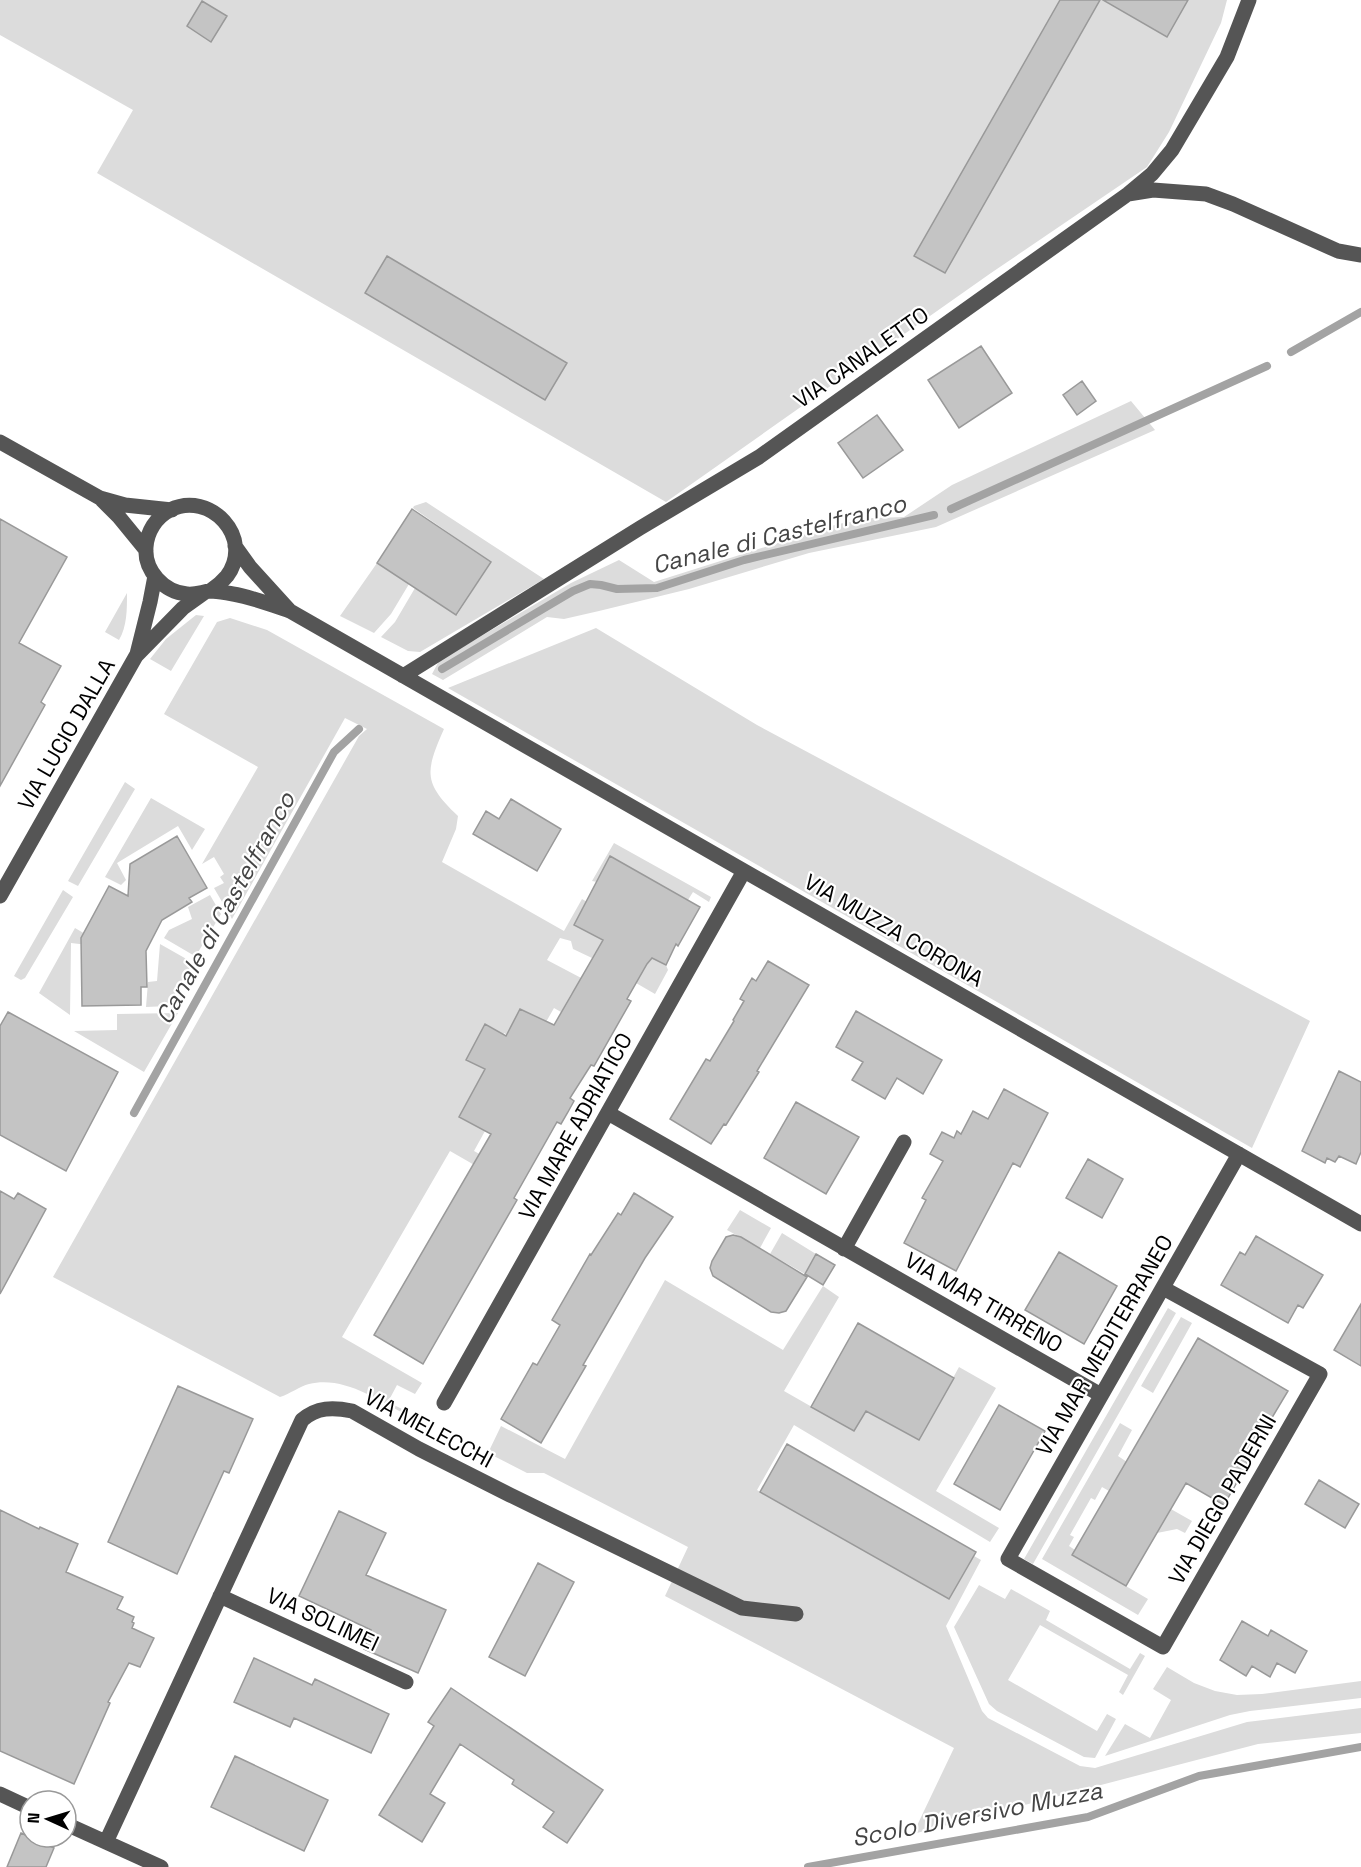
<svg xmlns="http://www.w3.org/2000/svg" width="1361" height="1867" viewBox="0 0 1361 1867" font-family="'Space Grotesk',sans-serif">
	<rect width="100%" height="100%" fill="#fff"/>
	<path fill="#dcdcdc" d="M 0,0 L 1227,0 L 1221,23 L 1169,132 L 1147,167 L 991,273 L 666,502 L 97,173 L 133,110 L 0,35 Z
		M 1131,401 L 1155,430 L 936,527 L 809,553 L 689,589 L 599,611 L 564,619 L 547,617 L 443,680 L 432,674 L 439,661 L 571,583 L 619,560 L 654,582 L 838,524 L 873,518 L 904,517 L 952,485 Z
		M 426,502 L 544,579 L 420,652 L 408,651 L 381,637 L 395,622 L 415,588 L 457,615 L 491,562 L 413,508 L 414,506 Z
		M 377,563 L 409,584 L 391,614 L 374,633 L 340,616 Z
		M 127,593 C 127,610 127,626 119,640 L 105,632 Z
		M 196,615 L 204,616 L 171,671 L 150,659 L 166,639 Z
		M 230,618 L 267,630 L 444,729 C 425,772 423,783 458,816 L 456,829 L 442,862 L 564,931 L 582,899 L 615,918 L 603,940 L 647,964 L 652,958 L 666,965 L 668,970 L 655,994 L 636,983 L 638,979 L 595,953 L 592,958 L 573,949 L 571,941 L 560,938 L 547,960 L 585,980 L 571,994 L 561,1012 L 554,1008 L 534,1043 L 570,1069 L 504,1033 L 459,1117 L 485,1131 L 474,1151 L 516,1174 L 522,1184 L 518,1190 L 450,1151 L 342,1337 L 422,1383 L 415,1394 L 397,1385 L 388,1402 L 406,1411 L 405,1414 C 375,1399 344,1376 309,1384 C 300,1386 290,1394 280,1397 L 53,1277 L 359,736 L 367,729 L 345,718 L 232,919 L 214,888 L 224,883 L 220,877 L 224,874 L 214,857 L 202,864 L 258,767 L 164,714 L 217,622 Z
		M 596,628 L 757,725 L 1310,1021 L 1252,1148 L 448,688 Z
		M 125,782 L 135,789 L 78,886 L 68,881 Z
		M 151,798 L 205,829 L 192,850 L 178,826 L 117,863 L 126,880 L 121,885 L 105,877 Z
		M 614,843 L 711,897 L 709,902 L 693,892 L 688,900 L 592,881 Z
		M 63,890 L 73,897 L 25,978 L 21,980 L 14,976 Z
		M 210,895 L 221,914 L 197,954 L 193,955 L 164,938 L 169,930 L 192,919 L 188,907 Z
		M 75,928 L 92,938 L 88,945 L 71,943 L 70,1015 L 39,993 Z
		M 160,944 L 190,961 L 191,966 L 168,1006 L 146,1007 L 148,982 L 157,981 Z
		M 178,1013 L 144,1072 L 74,1031 L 117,1030 L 117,1014 Z
		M 740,1210 L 771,1228 L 760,1248 L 727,1230 Z
		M 782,1233 L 816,1254 L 805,1274 L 770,1254 Z
		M 665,1280 L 783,1350 L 823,1286 L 839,1297 L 784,1391 L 854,1431 L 866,1411 L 919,1440 L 959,1367 L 996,1388 L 936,1491 L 999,1528 L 990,1542 L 794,1425 L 757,1490 L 949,1599 L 974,1556 L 981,1560 L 946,1626 L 982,1711 L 988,1718 L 1080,1766 L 1095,1768 L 1247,1722 L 1361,1708 L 1361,1733 L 1258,1744 L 913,1834 L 954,1748 L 665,1596 L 688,1547 L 544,1473 L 527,1473 L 488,1453 L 501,1426 L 565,1459 Z
		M 1168,1308 L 1176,1313 L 1033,1564 L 1024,1559 Z
		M 1181,1317 L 1192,1323 L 1153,1393 L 1141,1386 Z
		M 1120,1423 L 1132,1430 L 1118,1456 L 1127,1462 L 1109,1491 L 1102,1487 L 1095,1500 L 1091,1498 L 1070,1535 L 1074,1537 L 1069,1546 L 1075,1550 L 1073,1555 L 1148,1599 L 1138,1615 L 1042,1559 Z
		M 1139,1491 L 1192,1521 L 1185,1533 L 1177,1529 L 1157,1533 Z
		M 979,1585 L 1005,1599 L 1011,1589 L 1050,1611 L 1046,1620 L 1130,1669 L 1140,1653 L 1145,1656 L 1123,1695 L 1119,1692 L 1128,1675 L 1040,1625 L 1008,1680 L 1097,1731 L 1107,1714 L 1116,1719 L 1095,1758 L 1084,1757 L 997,1711 L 989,1704 L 954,1627 Z
		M 1167,1667 L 1194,1683 L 1215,1691 L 1237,1695 L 1262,1694 L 1361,1681 L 1361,1698 L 1250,1711 L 1230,1715 L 1105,1756 L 1125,1724 L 1150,1738 L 1171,1700 L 1153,1689 Z"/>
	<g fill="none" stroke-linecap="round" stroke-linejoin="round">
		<path stroke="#a3a3a3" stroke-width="8" d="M 1291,352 L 1361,312
			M 951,509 L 1267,366
			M 442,669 L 573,591 L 590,584 L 601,585 L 617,589 L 657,588 L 744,560 L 934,515
			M 134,1113 L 334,752 L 359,729
			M 808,1867 L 1088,1817 L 1199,1776 L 1361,1747"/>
	</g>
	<path fill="#c4c4c4" stroke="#999" stroke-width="1.5" d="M 1060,0 L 1100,0 L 945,273 L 914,256 Z
		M 1103,0 L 1188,0 L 1167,37 Z
		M 202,1 L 227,16 L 211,42 L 187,26 Z
		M 387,256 L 567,363 L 545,400 L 365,293 Z
		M 981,346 L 1012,393 L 959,428 L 928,380 Z
		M 1082,381 L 1096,401 L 1077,415 L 1063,395 Z
		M 877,415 L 903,450 L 863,478 L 838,443 Z
		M 412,509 L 491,562 L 456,615 L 377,563 Z
		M 0,519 L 67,557 L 19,643 L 61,666 L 41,702 L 45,705 L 0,786 Z
		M 511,799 L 561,829 L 537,871 L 473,834 L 486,811 L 499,819 Z
		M 177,836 L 207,888 L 189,898 L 192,902 L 162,920 L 146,951 L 147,987 L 141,987 L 141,1005 L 82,1006 L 81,938 L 109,886 L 128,896 L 130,864 Z
		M 610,856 L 700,907 L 678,946 L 676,944 L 666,965 L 652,958 L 647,964 L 627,999 L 631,1001 L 594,1066 L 591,1065 L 570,1098 L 574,1101 L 568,1112 L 561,1124 L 557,1122 L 514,1198 L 517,1200 L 423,1364 L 374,1335 L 491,1134 L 459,1117 L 485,1069 L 466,1060 L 485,1024 L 506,1036 L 520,1009 L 554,1025 L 603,940 L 574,925 Z
		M 768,961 L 809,985 L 757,1071 L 759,1072 L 726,1125 L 724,1124 L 711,1144 L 670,1119 L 706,1059 L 710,1061 L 734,1021 L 733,1020 L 744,1001 L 740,999 L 752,978 L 756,981 Z
		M 856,1011 L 942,1060 L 923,1094 L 897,1078 L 885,1099 L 852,1080 L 863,1062 L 836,1047 Z
		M 8,1012 L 118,1072 L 66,1171 L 0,1135 L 0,1026 Z
		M 1339,1071 L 1361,1082 L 1361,1152 L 1356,1164 L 1339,1156 L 1335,1162 L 1327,1158 L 1325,1163 L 1302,1151 Z
		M 1004,1089 L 1048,1113 L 1020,1167 L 1013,1163 L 956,1271 L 904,1243 L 926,1200 L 922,1198 L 943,1161 L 930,1154 L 942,1132 L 954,1138 L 957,1131 L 961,1134 L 973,1111 L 988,1119 Z
		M 796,1102 L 859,1137 L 826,1194 L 764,1158 Z
		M 1088,1159 L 1123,1179 L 1102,1218 L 1066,1198 Z
		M 0,1191 L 14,1199 L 18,1193 L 46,1209 L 0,1294 Z
		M 634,1193 L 673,1217 L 645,1258 L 583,1365 L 586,1366 L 541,1443 L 501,1419 L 533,1363 L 537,1365 L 560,1325 L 552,1320 L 590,1254 L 591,1255 L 618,1213 L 621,1215 Z
		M 733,1235 L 741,1237 L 807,1277 L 786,1311 L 779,1313 L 771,1312 L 713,1276 L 710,1268 L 712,1261 L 726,1237 Z
		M 1256,1236 L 1323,1275 L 1303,1308 L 1298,1305 L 1288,1323 L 1221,1285 L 1240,1252 L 1245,1255 Z
		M 1059,1252 L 1117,1286 L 1084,1344 L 1025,1310 Z
		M 816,1254 L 835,1265 L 823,1285 L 805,1274 Z
		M 1361,1304 L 1361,1366 L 1334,1350 Z
		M 858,1323 L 954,1378 L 919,1440 L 866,1411 L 854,1431 L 811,1407 Z
		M 1198,1338 L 1288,1391 L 1246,1461 L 1248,1463 L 1224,1505 L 1186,1483 L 1126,1586 L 1072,1555 Z
		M 178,1386 L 253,1419 L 229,1473 L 224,1471 L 177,1574 L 108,1542 Z
		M 999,1405 L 1045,1431 L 1000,1510 L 954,1484 Z
		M 787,1444 L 976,1552 L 949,1599 L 760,1492 Z
		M 1319,1480 L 1359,1504 L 1345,1528 L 1305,1504 Z
		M 0,1510 L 39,1529 L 40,1527 L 78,1544 L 66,1572 L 123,1597 L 117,1609 L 134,1617 L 132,1622 L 134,1623 L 132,1628 L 154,1638 L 140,1667 L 129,1663 L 108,1702 L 110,1703 L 74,1784 L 0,1751 Z
		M 339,1511 L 386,1533 L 366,1575 L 446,1610 L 418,1673 L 364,1649 L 371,1630 L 299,1596 Z
		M 538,1563 L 574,1582 L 525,1676 L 489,1657 Z
		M 1242,1621 L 1268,1636 L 1271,1630 L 1307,1651 L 1295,1673 L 1277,1663 L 1270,1677 L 1252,1666 L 1246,1676 L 1220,1660 Z
		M 254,1658 L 312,1685 L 315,1679 L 389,1714 L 371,1753 L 294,1718 L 290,1727 L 234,1702 Z
		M 451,1688 L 603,1790 L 567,1843 L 543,1827 L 554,1812 L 512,1784 L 514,1780 L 460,1744 L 430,1794 L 445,1803 L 422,1842 L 379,1815 L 434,1726 L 428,1722 Z
		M 235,1756 L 328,1800 L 304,1851 L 211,1807 Z
		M 21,1833 L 54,1848 L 46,1867 L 7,1867 Z"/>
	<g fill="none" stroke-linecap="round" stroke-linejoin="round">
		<path stroke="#555" stroke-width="15" d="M 1128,194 L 1153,190 L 1206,194 L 1233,204 L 1338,251 L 1361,255
			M 0,442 L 100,498 L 125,505 L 172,510
			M 102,500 L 119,517 L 146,550
			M 235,546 L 250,567 L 290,611
			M 210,591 C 216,587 222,582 227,576 C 255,538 210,490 170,510 C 156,517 147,532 146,547 C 144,571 164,592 187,594 C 195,595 202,592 210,591 C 217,591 226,593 233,594 C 252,597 271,605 290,611 L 1361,1224
			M 137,654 L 150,602 L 155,576
			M 403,676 L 640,528 L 759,457 L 1128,194 L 1152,174 L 1172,150 L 1227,57 L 1249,0
			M 0,896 L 136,656 L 183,608 L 204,593
			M 608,1113 L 1101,1395
			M 844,1249 L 904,1142
			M 1163,1288 L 1320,1374 L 1163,1647 L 1008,1559 L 1239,1154
			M 444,1403 L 744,871
			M 220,1596 L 406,1682
			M 0,1794 L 30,1808
			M 66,1824 L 161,1867
			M 106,1842 L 302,1420 C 317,1407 333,1407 352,1411 L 419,1449 L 510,1495 L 742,1608 L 796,1614"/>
	</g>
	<g text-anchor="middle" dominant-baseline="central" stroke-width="4.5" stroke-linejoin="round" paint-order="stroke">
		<g font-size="22" fill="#000" stroke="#fff">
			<text transform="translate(861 357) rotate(-35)">VIA CANALETTO</text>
			<text transform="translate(66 734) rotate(-60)">VIA LUCIO DALLA</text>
			<text transform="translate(894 930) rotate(30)">VIA MUZZA CORONA</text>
			<text transform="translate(575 1126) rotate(-61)">VIA MARE ADRIATICO</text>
			<text transform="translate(984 1302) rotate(30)">VIA MAR TIRRENO</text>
			<text transform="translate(1104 1345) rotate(-60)">VIA MAR MEDITERRANEO</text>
			<text transform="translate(429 1428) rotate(28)">VIA MELECCHI</text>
			<text transform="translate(1222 1499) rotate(-60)">VIA DIEGO PADERNI</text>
			<text transform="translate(323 1619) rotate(25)">VIA SOLIMEI</text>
		</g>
		<g font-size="24" font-style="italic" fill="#444" stroke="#fff">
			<text transform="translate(779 534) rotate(-14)">Canale di Castelfranco</text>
			<text transform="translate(225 908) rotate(-61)">Canale di Castelfranco</text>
			<text transform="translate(977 1814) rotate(-11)">Scolo Diversivo Muzza</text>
		</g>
	</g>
	<g transform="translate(48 1819) rotate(274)"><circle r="28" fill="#ffffff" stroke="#999999" stroke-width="1.5"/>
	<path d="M0-4.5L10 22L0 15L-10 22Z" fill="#000000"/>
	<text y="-9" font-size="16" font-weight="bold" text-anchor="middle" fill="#000000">N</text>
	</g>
</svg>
